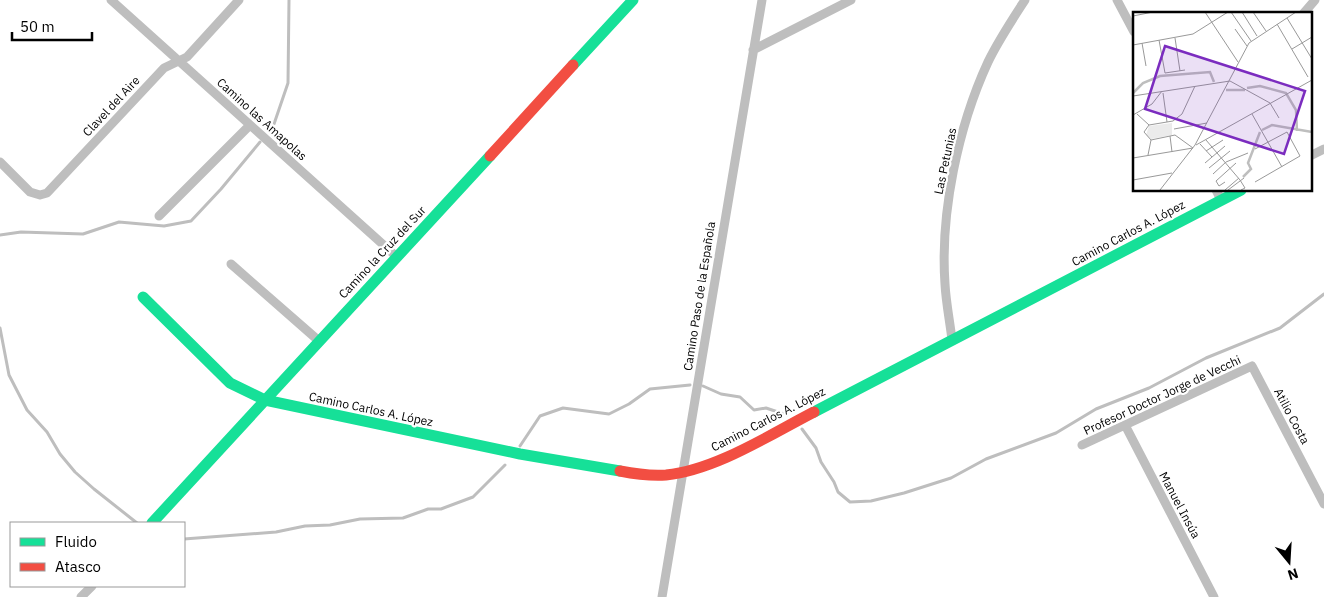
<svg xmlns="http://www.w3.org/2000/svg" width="1324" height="597" viewBox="0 0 1324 597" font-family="'IBM Plex Sans',sans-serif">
	<rect width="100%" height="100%" fill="#fff"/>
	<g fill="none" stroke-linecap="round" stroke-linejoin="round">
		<path stroke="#bebebe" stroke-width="3" d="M 274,124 L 288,83 L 289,0
			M 0,235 L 21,232 L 83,234 L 119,222 L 164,226 L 191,221 L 221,189 L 260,142
			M 0,328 L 9,375 L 27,410 L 47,432 L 60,454 L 75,472 L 94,489 L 137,523
			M 703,386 L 721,394 L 740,397 L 754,410 L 766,408 L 787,415
			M 802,429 L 816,448 L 821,462 L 834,482 L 838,492 L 850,502 L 871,501 L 904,493 L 951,478 L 986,459 L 1056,433 L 1096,409 L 1149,388 L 1206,358 L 1280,328 L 1324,294
			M 520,446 L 540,416 L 563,408 L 609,414 L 629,404 L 650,389 L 690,385
			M 184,539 L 276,532 L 305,526 L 330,525 L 360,519 L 403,518 L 428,509 L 441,509 L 473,497 L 505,465"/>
		<path stroke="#bebebe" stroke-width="9" d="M 111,0 L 397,257
			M 1117,0 L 1134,32
			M 1303,14 L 1315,0
			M 753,50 L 851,0
			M 1310,156 L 1324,149
			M 0,162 L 30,192 L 40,195 L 47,193 L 164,68 L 187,57 L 239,0
			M 1216,190 L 1221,200
			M 159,216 L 250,125
			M 231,264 L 319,341
			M 952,340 C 950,322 946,303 945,284 C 940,213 958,127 988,62 C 998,41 1012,20 1025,0
			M 1125,425 L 1214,597
			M 1082,445 L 1252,366 L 1324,504
			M 81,597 L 92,586
			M 662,597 L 762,0"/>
		<path stroke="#16e098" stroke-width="11" d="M 573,65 L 633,0
			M 143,297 L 230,383 L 265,400 L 520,454 L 620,471
			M 814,412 L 1241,190
			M 152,523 L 490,156"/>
		<path stroke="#f24e42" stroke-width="11" d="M 490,156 L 573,65
			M 620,471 C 635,474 651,476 666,475 C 716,470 771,434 814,412"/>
	</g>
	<g text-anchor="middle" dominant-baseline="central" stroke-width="4.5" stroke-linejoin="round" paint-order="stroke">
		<g font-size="12" fill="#000" stroke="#fff">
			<text transform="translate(111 106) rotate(-47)">Clavel del Aire</text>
			<text transform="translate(262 119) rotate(42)">Camino las Amapolas</text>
			<text transform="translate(945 161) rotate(-78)">Las Petunias</text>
			<text transform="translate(1128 233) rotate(-28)">Camino Carlos A. López</text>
			<text transform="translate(382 252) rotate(-47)">Camino la Cruz del Sur</text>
			<text transform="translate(699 296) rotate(-81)">Camino Paso de la Española</text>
			<text transform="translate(1162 395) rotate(-25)">Profesor Doctor Jorge de Vecchi</text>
			<text transform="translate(371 409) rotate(12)">Camino Carlos A. López</text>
			<text transform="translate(1292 416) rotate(62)">Atilio Costa</text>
			<text transform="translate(768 419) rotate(-27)">Camino Carlos A. López</text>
			<text transform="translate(1180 505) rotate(62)">Manuel Insúa</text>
		</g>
	</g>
	<g transform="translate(1133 12)">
		<rect width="179" height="179" fill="#fff"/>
		<path d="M 39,111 L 39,123 L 18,127 L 13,123 L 16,114 Z" fill="#ebebeb"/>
		<path fill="none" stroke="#bebebe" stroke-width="2.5" d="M 114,76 L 127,74 L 153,81 L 163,98 L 164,119M 93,78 L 112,78M 0,81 L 10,71 L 27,64 L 77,60 L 81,70M 129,118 L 139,113 L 179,120M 110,165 L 118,157 L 115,151 L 127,120"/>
		<path fill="none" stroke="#999" stroke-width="1" d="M 72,0 L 105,50M 98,0 L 118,29M 109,0 L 124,24M 120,0 L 133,19M 0,4 L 20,0M 154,6 L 179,47M 144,12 L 175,65M 102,17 L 114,34M 42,26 L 47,59M 26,28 L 32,61 L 52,58M 9,31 L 13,54M 0,33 L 60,22 L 95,0M 159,37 L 179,25M 30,81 L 34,110M 0,84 L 97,69 L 137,91 L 146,106M 4,102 L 16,113M 119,102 L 149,155M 0,103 L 19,92 L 29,79M 41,117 L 74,111M 42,123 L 18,128 L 11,120 L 16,113 L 40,109 L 49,102 L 62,74M 42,123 L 60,136M 37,124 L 39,140M 73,128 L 107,168 L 112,176 L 108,178M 67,132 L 79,145M 63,133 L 179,68M 122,137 L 154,120 L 167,144 L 122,170M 73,139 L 90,128M 15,143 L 18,128M 0,146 L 60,136M 72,151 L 92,134M 76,156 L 97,139M 80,162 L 93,150 L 115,141M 0,168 L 39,161M 92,170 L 86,174 L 83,169 L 103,151M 27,178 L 62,133 L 116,31 L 163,0M 92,178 L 106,166M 95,178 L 111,166"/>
		<path fill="#7b2cbf" fill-opacity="0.15" stroke="#7b2cbf" stroke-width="2.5" d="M 32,34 L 172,79 L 151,142 L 12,97 Z"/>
		<rect width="179" height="179" fill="none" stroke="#000" stroke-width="2.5"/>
	</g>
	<rect x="10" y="522" width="175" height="65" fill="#ffffff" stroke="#999999"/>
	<rect x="20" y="538" width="25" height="8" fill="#16e098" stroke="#999999"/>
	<text x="55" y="547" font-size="15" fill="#000000">Fluido</text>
	<rect x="20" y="563" width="25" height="8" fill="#f24e42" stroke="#999999"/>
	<text x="55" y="572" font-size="15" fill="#000000">Atasco</text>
	<g transform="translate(1289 562) rotate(162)" stroke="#ffffff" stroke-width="4" paint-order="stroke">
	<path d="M0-4L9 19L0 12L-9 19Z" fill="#000000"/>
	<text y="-8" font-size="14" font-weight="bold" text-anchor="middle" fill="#000000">N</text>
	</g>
	<path d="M12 32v8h80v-8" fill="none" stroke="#000000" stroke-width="2.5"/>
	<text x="20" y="32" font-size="15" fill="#000000" stroke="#ffffff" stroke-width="4" paint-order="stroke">50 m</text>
</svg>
